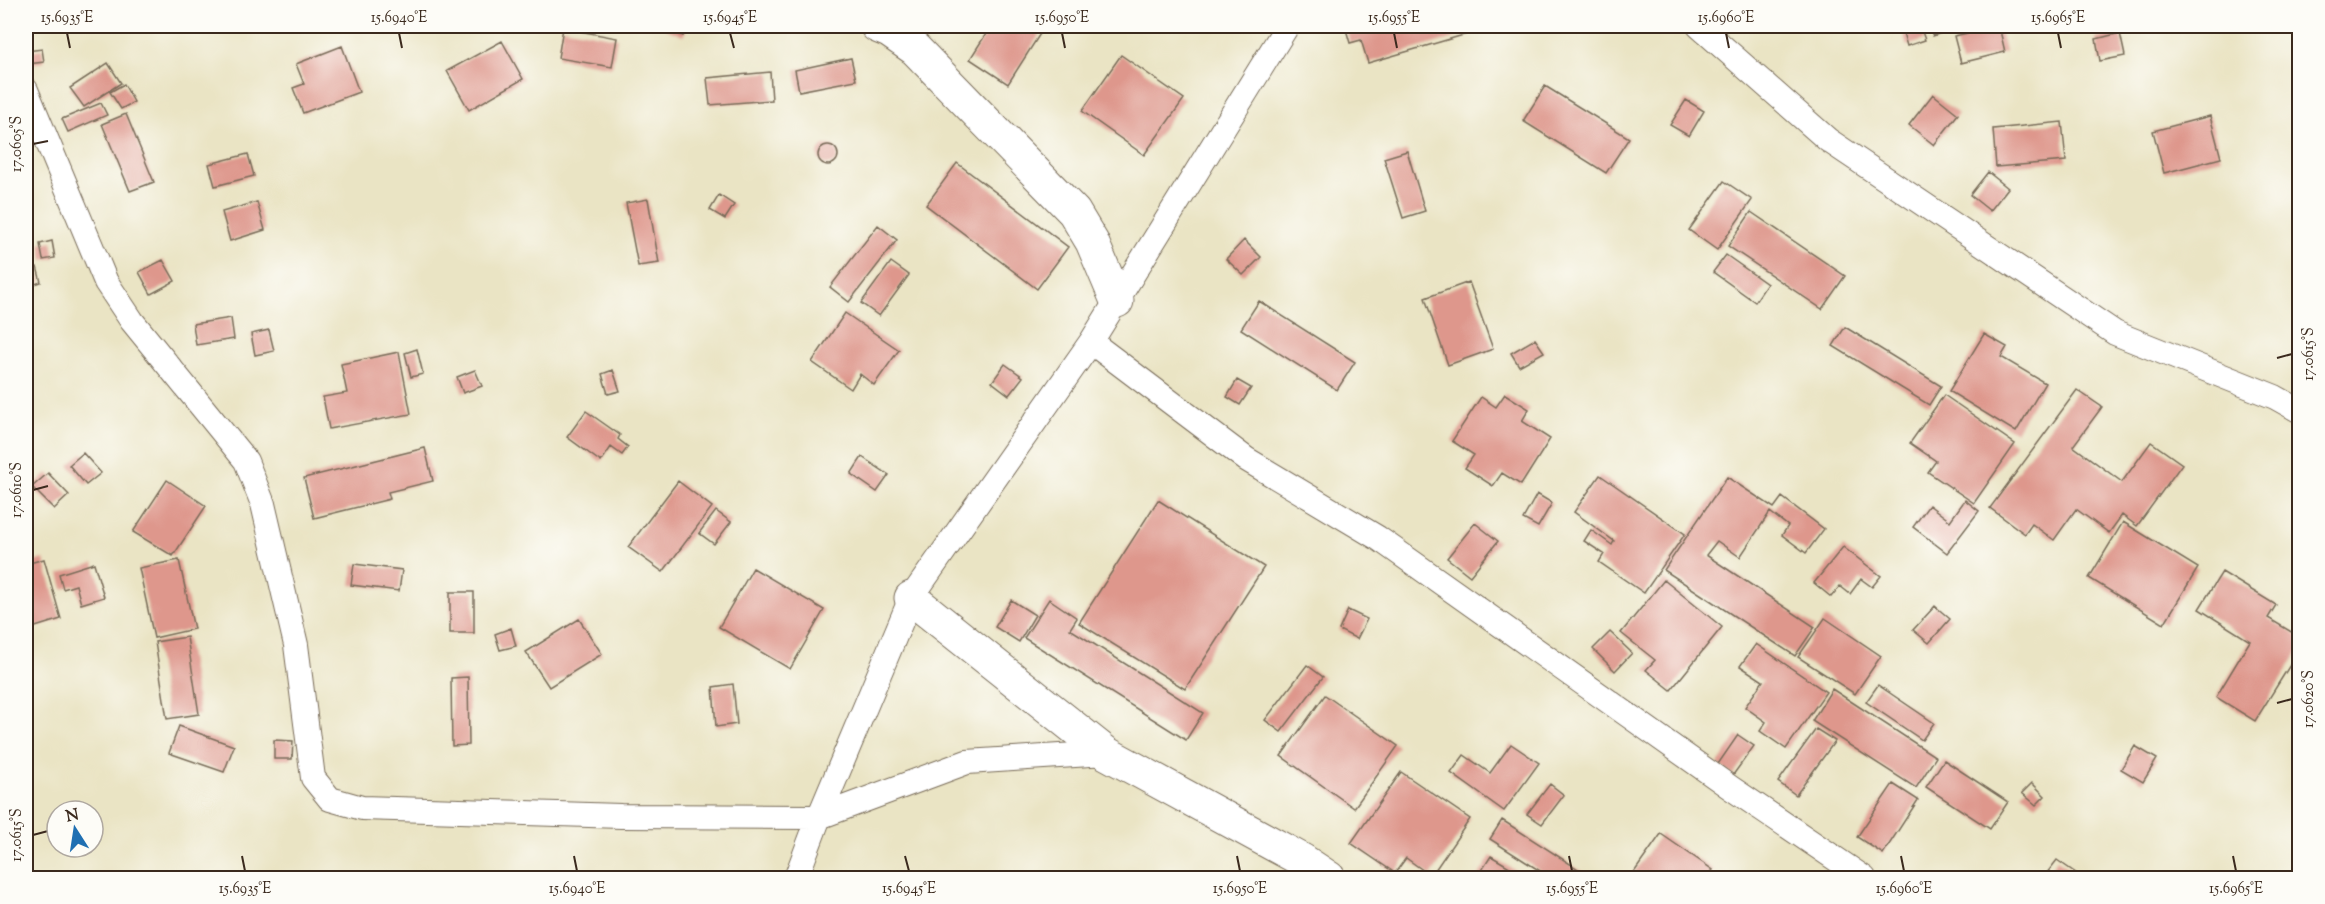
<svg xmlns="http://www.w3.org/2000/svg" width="2325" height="904" viewBox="0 0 2325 904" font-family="'Sorts Mill Goudy',serif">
	<rect width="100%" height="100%" fill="#fdfcf7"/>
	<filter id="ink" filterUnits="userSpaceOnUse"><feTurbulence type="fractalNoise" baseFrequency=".0167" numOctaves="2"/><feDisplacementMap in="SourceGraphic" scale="12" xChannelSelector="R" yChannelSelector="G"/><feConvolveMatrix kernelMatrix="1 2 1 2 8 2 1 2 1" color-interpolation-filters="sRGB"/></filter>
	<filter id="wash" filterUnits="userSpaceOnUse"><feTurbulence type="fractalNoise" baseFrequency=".008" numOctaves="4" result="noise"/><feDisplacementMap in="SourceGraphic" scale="24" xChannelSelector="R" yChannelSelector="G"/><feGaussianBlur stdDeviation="1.35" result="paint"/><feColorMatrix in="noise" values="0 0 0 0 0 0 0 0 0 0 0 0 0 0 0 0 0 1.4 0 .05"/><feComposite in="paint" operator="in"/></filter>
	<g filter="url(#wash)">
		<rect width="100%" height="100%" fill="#eae4c4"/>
		<g id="blocks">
			<path fill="#de978c" d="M 660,26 L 688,26 L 683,36 Z
				M 991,26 L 1045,26 L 1008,84 L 970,59 Z
				M 1345,26 L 1464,26 L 1467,34 L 1368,63 L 1361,40 L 1350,43 Z
				M 1901,26 L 1920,26 L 1925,40 L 1907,46 Z
				M 1928,26 L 1944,26 L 1946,31 L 1933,36 Z
				M 1999,26 L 2005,52 L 1961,63 L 1954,36 Z
				M 563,28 L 617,38 L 612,67 L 558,58 Z
				M 2120,33 L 2125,56 L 2100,61 L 2096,39 Z
				M 502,41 L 523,79 L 469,110 L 447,71 Z
				M 342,46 L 359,92 L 303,113 L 293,88 L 304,84 L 296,64 Z
				M 42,49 L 44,62 L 28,64 L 27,51 Z
				M 1121,55 L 1184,99 L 1144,155 L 1082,111 Z
				M 851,58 L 856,80 L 799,91 L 795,70 Z
				M 108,63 L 121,83 L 84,107 L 70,88 Z
				M 770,72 L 772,100 L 710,105 L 707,78 Z
				M 124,84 L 134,102 L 121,109 L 110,92 Z
				M 1545,86 L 1629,138 L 1606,173 L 1523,121 Z
				M 1933,94 L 1958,114 L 1934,145 L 1909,125 Z
				M 1686,100 L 1704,111 L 1689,136 L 1670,125 Z
				M 101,103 L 107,115 L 68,132 L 62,119 Z
				M 126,114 L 154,182 L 130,191 L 102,124 Z
				M 2210,116 L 2221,158 L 2164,173 L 2153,131 Z
				M 2062,122 L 2066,161 L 1996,167 L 1993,129 Z
				M818 155a10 10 0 1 1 20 0a10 10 0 1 1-20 0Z
				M 1407,151 L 1425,211 L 1403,218 L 1384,158 Z
				M 248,154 L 254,176 L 215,186 L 209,164 Z
				M 957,163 L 1068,247 L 1037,289 L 926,205 Z
				M 1988,172 L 2008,188 L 1990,211 L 1970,195 Z
				M 1724,181 L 1752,200 L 1717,250 L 1689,230 Z
				M 719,195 L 734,205 L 725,219 L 710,210 Z
				M 648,199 L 659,263 L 638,266 L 626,203 Z
				M 257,202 L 265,230 L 230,241 L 222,212 Z
				M 1751,212 L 1845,276 L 1822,309 L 1728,246 Z
				M 878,225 L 897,240 L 849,302 L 830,287 Z
				M 1244,240 L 1261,257 L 1243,275 L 1226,259 Z
				M 52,241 L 55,258 L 43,260 L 40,244 Z
				M 1726,255 L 1767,284 L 1755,302 L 1713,272 Z
				M 163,260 L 175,281 L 151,294 L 139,272 Z
				M 891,262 L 909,275 L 879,316 L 861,303 Z
				M 37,267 L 41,282 L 29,286 L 26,271 Z
				M 1469,282 L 1493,349 L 1448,365 L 1425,298 Z
				M 1259,301 L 1355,362 L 1337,390 L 1241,329 Z
				M 845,313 L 899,350 L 874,385 L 860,374 L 851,389 L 812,362 Z
				M 231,318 L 234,339 L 196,345 L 193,324 Z
				M 1845,327 L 1941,386 L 1929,405 L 1833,346 Z
				M 269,330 L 274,351 L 255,355 L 251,334 Z
				M 1984,334 L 2007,347 L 2001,357 L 2045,383 L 2016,432 L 1949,391 Z
				M 1535,339 L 1544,352 L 1519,366 L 1511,353 Z
				M 417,349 L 423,374 L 411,377 L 405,353 Z
				M 399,352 L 411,414 L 329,429 L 323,397 L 347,393 L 341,364 Z
				M 1005,364 L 1023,377 L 1009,395 L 992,382 Z
				M 475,370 L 482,386 L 463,393 L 457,377 Z
				M 613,370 L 620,391 L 608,394 L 602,374 Z
				M 1237,380 L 1251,388 L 1240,405 L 1227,397 Z
				M 2077,390 L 2102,407 L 2073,446 L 2122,482 L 2151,442 L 2182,464 L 2137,526 L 2122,515 L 2109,533 L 2076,509 L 2054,540 L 2032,524 L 2025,534 L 1990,508 Z
				M 1505,394 L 1529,409 L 1522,421 L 1550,439 L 1521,485 L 1502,473 L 1493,486 L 1465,468 L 1474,455 L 1452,441 L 1481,397 L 1496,407 Z
				M 1944,395 L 2015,444 L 1974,503 L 1928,472 L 1936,461 L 1910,443 Z
				M 586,411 L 620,435 L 618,439 L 628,447 L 622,455 L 611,447 L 601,462 L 567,437 Z
				M 425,448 L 433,481 L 388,492 L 390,499 L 314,518 L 304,478 Z
				M 83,453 L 101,473 L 86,485 L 69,465 Z
				M 862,457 L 889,475 L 877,492 L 851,474 Z
				M 48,473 L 69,495 L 54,509 L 32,487 Z
				M 1600,475 L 1685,534 L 1644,593 L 1599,562 L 1604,554 L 1584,541 L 1591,530 L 1612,545 L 1614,541 L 1574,512 Z
				M 1727,477 L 1774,508 L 1782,497 L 1824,529 L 1806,553 L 1782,535 L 1788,526 L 1770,512 L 1740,557 L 1717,541 L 1706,555 L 1815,627 L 1795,656 L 1664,570 Z
				M 167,480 L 206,506 L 173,556 L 133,532 Z
				M 678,481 L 712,507 L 663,572 L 628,547 Z
				M 1537,494 L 1552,503 L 1538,527 L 1523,519 Z
				M 1158,500 L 1264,567 L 1185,689 L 1079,623 Z
				M 1965,500 L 1979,511 L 1947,553 L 1913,527 L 1929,505 L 1950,521 Z
				M 716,511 L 731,522 L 714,544 L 699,533 Z
				M 2123,522 L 2198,568 L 2164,624 L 2089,578 Z
				M 1475,523 L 1498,541 L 1470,576 L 1447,558 Z
				M 1843,547 L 1881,576 L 1872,587 L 1861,579 L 1850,594 L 1840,586 L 1831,597 L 1814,583 Z
				M 44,559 L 61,619 L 32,628 L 26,603 L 26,564 Z
				M 179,560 L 194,629 L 154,638 L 139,568 Z
				M 94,563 L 104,597 L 81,604 L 76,585 L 63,589 L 59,574 Z
				M 354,564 L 402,570 L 399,591 L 351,585 Z
				M 753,568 L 824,610 L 790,669 L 719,627 Z
				M 2222,572 L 2276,605 L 2268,618 L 2300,637 L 2300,649 L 2255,721 L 2216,697 L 2250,641 L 2199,609 Z
				M 1664,580 L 1722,627 L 1671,690 L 1646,670 L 1655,660 L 1621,633 Z
				M 450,592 L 474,592 L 474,633 L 450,633 Z
				M 1049,599 L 1077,618 L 1070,629 L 1203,713 L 1186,740 L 1024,638 Z
				M 1011,600 L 1035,615 L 1019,642 L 995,627 Z
				M 1935,606 L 1950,619 L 1929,643 L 1913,630 Z
				M 1348,610 L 1367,619 L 1357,639 L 1339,630 Z
				M 1825,618 L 1881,656 L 1855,694 L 1798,657 Z
				M 579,619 L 602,654 L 549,687 L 526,652 Z
				M 511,628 L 516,646 L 500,650 L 495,634 Z
				M 1610,632 L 1632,653 L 1615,671 L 1593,649 Z
				M 187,637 L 199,714 L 167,719 L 155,642 Z
				M 1756,644 L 1826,692 L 1786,749 L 1760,731 L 1766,722 L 1745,707 L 1763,681 L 1740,666 Z
				M 1307,665 L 1323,677 L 1281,732 L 1265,720 Z
				M 468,677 L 469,745 L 452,746 L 451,678 Z
				M 733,684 L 737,724 L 716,727 L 713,687 Z
				M 1878,685 L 1934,723 L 1922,740 L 1866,702 Z
				M 1832,689 L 1936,757 L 1916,788 L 1812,721 Z
				M 1325,695 L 1398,746 L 1354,808 L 1281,756 Z
				M 179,726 L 234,746 L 224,772 L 169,753 Z
				M 1816,729 L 1835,741 L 1796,795 L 1778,782 Z
				M 1738,735 L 1754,746 L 1733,775 L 1718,764 Z
				M 274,740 L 293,741 L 292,759 L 274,759 Z
				M 1511,744 L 1539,763 L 1504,811 L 1451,773 L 1464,755 L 1490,773 Z
				M 2135,746 L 2157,759 L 2143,782 L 2121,769 Z
				M 1944,760 L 2008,802 L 1990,829 L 1926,787 Z
				M 1401,772 L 1470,819 L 1431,876 L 1406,858 L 1395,873 L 1351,843 Z
				M 2032,783 L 2045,796 L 2036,805 L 2022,793 Z
				M 1550,784 L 1564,795 L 1542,824 L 1527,814 Z
				M 1893,784 L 1918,800 L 1883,854 L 1857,837 Z
				M 1502,820 L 1592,878 L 1551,878 L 1490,839 Z
				M 1661,834 L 1713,870 L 1706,878 L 1630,878 Z
				M 1491,856 L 1528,878 L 1477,878 Z
				M 2057,860 L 2083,878 L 2043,878 Z"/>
		</g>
	</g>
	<g filter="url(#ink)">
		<use href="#blocks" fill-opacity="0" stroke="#786b58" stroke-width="1.5"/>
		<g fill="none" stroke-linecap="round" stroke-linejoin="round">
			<g stroke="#786b58" stroke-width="26">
				<path id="lane" d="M 1699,26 L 1828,140 L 2115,333 L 2275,397 L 2300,411
					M 26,90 L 106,282 L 132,321 L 246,461 L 263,504 L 296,645 L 313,778 L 330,799 L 362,808 L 621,816 L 819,817 L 967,762 L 1106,753
					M 1091,342 L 1246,459 L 1378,538 L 1731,788 L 1864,878
					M 796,878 L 819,817 L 911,598 L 1091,342 L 1287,26"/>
			</g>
			<g stroke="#786b58" stroke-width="35">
				<path id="street" d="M 877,26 L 889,31 L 915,49 L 1074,212 L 1092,242 L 1117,301
					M 911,598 L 1106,753 L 1302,860 L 1329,878"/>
			</g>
			<use href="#lane" stroke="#fff" stroke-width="24"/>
			<use href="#street" stroke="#fff" stroke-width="33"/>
		</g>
	</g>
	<path fill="none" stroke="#3b2a1e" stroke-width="2" d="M 67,33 L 70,48M 399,33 L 402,48M 730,33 L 734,48M 1062,33 L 1065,48M 1394,33 L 1397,48M 1726,33 L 1729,48M 2058,33 L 2061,48M 33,144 L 48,141M 2277,358 L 2292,354M 33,490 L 48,486M 2277,703 L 2292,699M 33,835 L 48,831M 242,856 L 245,871M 574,856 L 577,871M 905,856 L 909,871M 1237,856 L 1240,871M 1569,856 L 1572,871M 1901,856 L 1904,871M 2233,856 L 2236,871"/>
	<rect width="2325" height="904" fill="none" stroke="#fdfcf7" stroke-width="66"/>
	<g transform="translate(75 829) rotate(348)"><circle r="28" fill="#fdfcf7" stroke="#afa8a0" stroke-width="1.5"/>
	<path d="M0-4.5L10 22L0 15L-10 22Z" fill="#1f6fb2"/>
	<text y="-9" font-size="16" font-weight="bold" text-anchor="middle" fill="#3b2a1e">N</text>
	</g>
	<rect x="33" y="33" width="2259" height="838" fill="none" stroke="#3b2a1e" stroke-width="2"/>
	<g font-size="15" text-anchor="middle" fill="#3b2a1e">
		<text x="67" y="22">15.6935°E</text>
		<text x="399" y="22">15.6940°E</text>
		<text x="730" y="22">15.6945°E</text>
		<text x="1062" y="22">15.6950°E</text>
		<text x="1394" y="22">15.6955°E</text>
		<text x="1726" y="22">15.6960°E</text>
		<text x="2058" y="22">15.6965°E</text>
		<text transform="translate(16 144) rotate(-90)" y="5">17.0605°S</text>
		<text transform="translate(2308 354) rotate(-90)" y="5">17.0615°S</text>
		<text transform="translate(16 490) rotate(-90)" y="5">17.0610°S</text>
		<text transform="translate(2308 699) rotate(-90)" y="5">17.0620°S</text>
		<text transform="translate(16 835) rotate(-90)" y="5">17.0615°S</text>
		<text x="245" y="893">15.6935°E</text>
		<text x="577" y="893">15.6940°E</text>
		<text x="909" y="893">15.6945°E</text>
		<text x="1240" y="893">15.6950°E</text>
		<text x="1572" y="893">15.6955°E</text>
		<text x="1904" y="893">15.6960°E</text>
		<text x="2236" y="893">15.6965°E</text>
	</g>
</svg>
